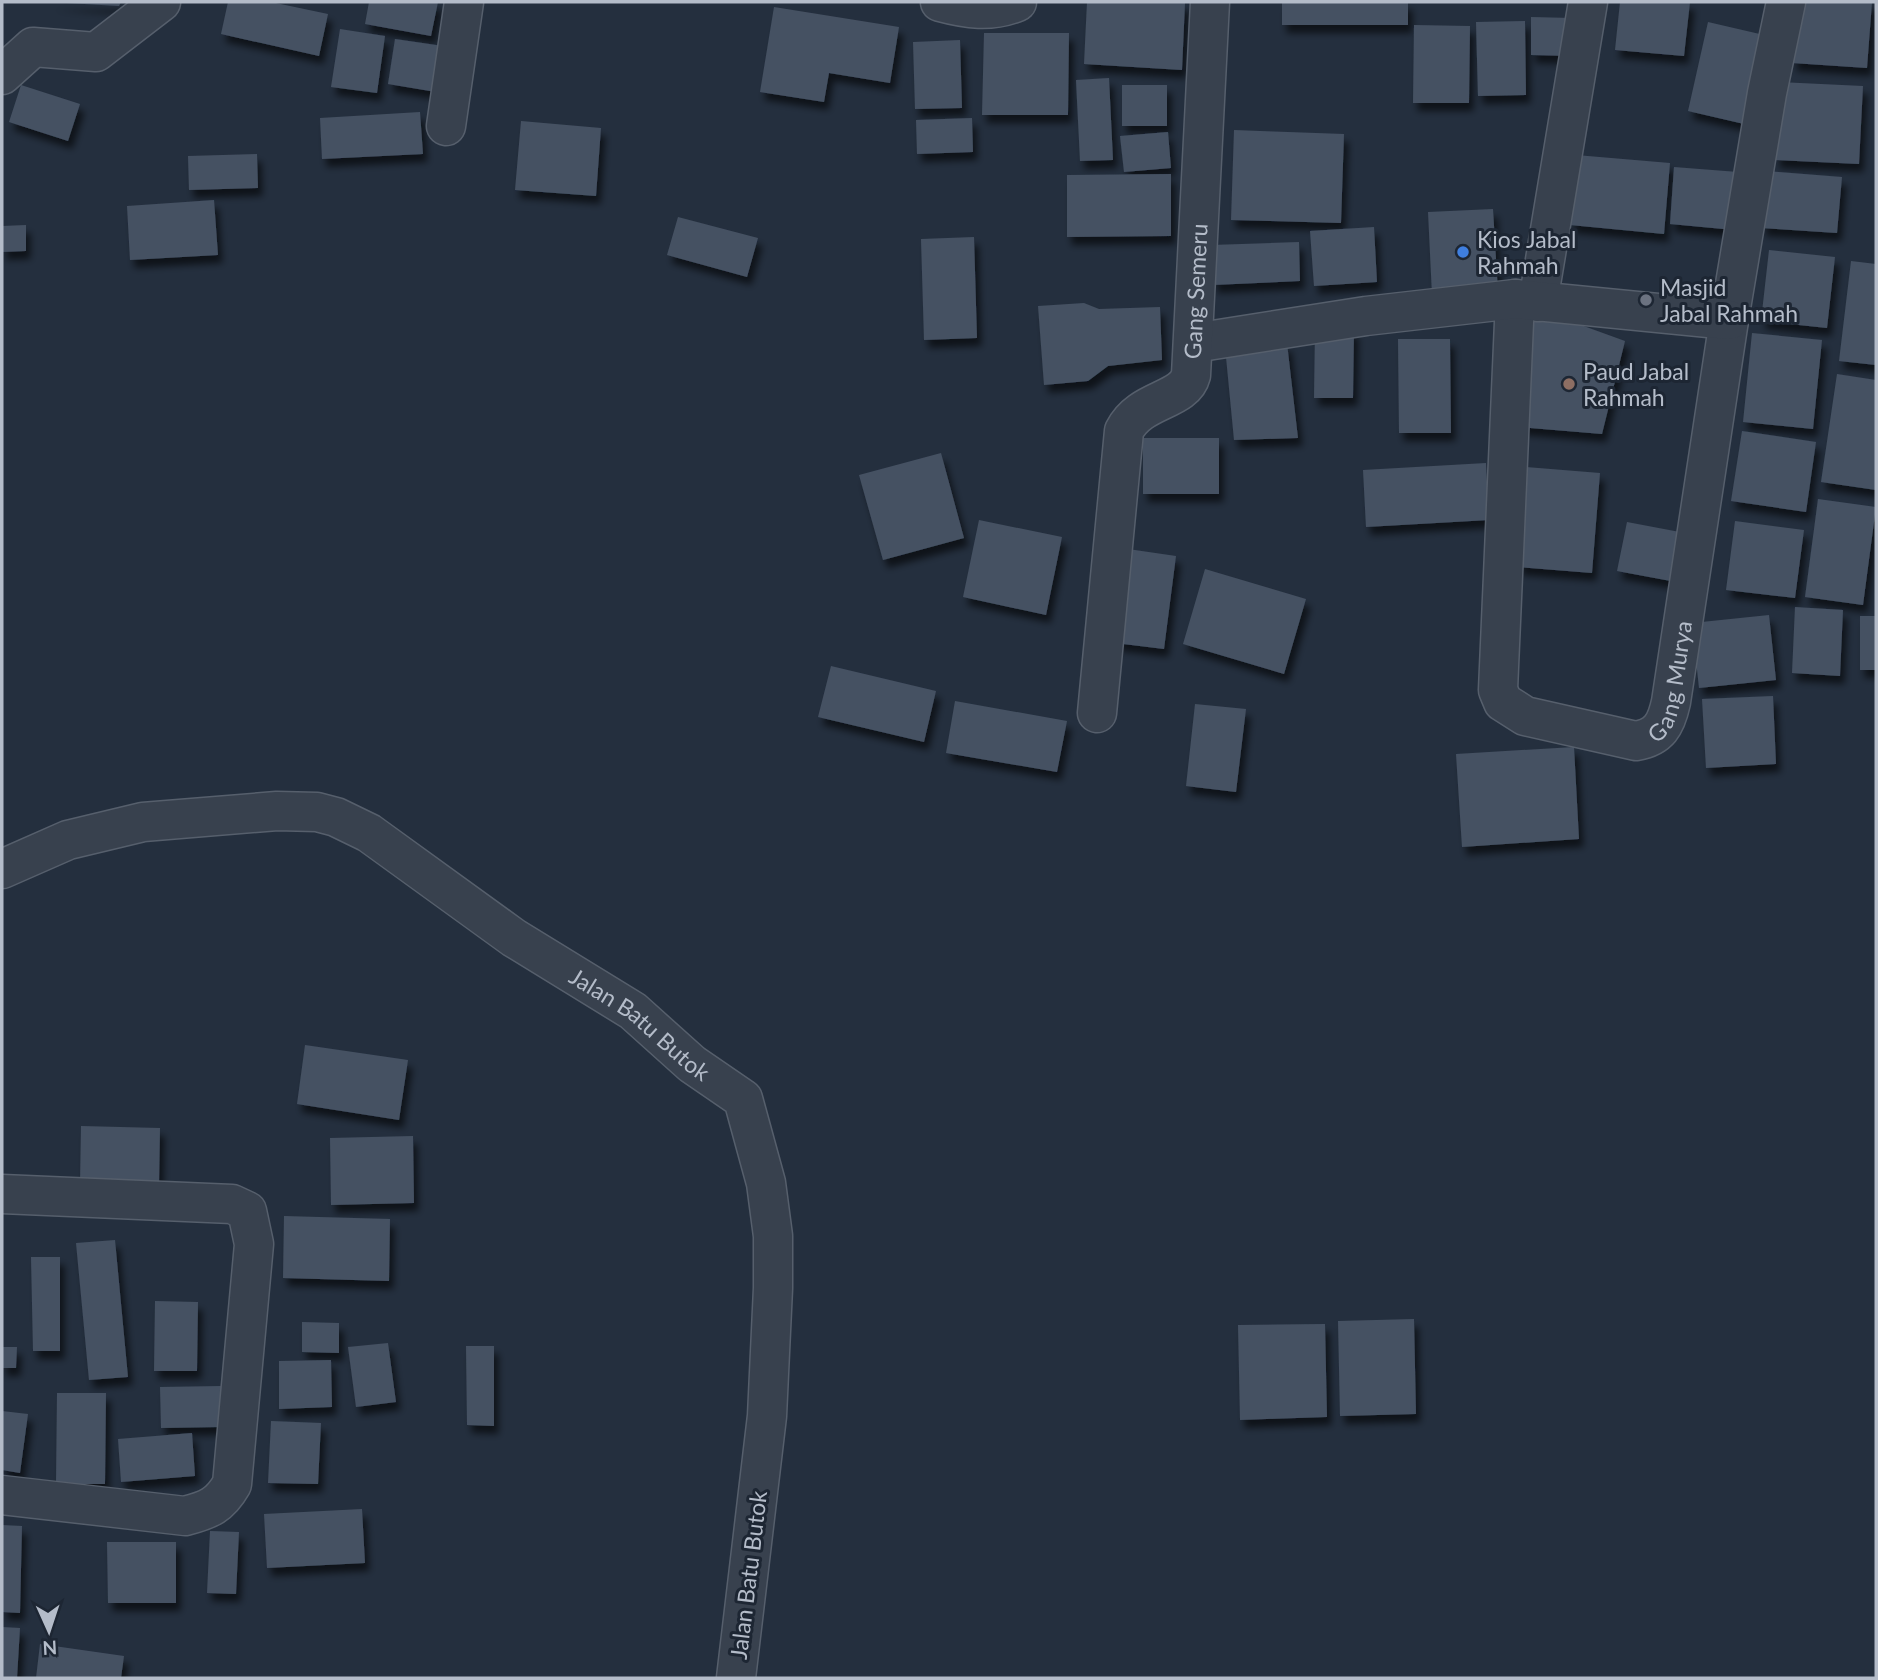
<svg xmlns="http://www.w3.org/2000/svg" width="1878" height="1680" viewBox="0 0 1878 1680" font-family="Lato,sans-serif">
	<defs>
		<filter id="shadow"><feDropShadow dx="4.5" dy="8" stdDeviation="3.5" flood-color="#0009"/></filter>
	</defs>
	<rect width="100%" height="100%" fill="#242f3e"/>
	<path fill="#455162" filter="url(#shadow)" d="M 49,2 L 121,2 L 119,6 Z
		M 228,2 L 271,2 L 328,14 L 319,56 L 221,34 Z
		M 369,2 L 438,2 L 431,36 L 365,24 Z
		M 1087,2 L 1185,3 L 1182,70 L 1084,64 Z
		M 1282,2 L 1408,2 L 1408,25 L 1282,25 Z
		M 1620,2 L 1690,2 L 1684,56 L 1615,50 Z
		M 1796,2 L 1872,2 L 1867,68 L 1792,63 Z
		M 774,7 L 899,27 L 890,83 L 829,73 L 824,102 L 760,92 Z
		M 1531,17 L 1572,18 L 1571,56 L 1531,55 Z
		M 1525,21 L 1526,95 L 1478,96 L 1476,22 Z
		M 1708,22 L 1764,35 L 1744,124 L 1688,111 Z
		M 1414,25 L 1470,26 L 1469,103 L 1413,103 Z
		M 340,29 L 385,36 L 377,93 L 331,87 Z
		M 984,33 L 1069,33 L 1068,115 L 982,115 Z
		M 395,39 L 443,46 L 436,92 L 388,84 Z
		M 960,40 L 962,108 L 915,109 L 913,42 Z
		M 1109,78 L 1113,160 L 1080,161 L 1076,80 Z
		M 1779,82 L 1863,86 L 1859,164 L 1775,160 Z
		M 21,85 L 80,104 L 68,141 L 9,122 Z
		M 1122,85 L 1167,85 L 1167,126 L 1122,126 Z
		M 420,112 L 423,154 L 322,159 L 320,118 Z
		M 972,118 L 973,152 L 917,154 L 916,120 Z
		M 521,121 L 601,128 L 596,196 L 515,190 Z
		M 1234,130 L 1344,134 L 1341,223 L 1231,220 Z
		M 1168,132 L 1171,168 L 1124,172 L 1120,136 Z
		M 257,154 L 258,188 L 189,190 L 188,156 Z
		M 1576,155 L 1670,163 L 1664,234 L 1570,225 Z
		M 1674,167 L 1738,172 L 1734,230 L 1670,224 Z
		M 1766,171 L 1842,177 L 1837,233 L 1761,228 Z
		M 1171,174 L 1171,236 L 1067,237 L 1067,175 Z
		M 214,200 L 218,255 L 130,260 L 127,206 Z
		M 1493,209 L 1498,292 L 1432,295 L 1428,212 Z
		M 678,217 L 758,238 L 747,277 L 667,255 Z
		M 26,225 L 26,251 L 2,252 L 2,226 Z
		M 1374,227 L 1377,282 L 1314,286 L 1310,231 Z
		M 974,237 L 977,338 L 924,340 L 921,239 Z
		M 1299,242 L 1300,281 L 1213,285 L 1211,245 Z
		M 1769,250 L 1835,257 L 1827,328 L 1761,321 Z
		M 1851,261 L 1876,264 L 1876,365 L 1839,361 Z
		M 1084,303 L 1099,309 L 1160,307 L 1162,360 L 1108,366 L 1088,381 L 1044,385 L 1038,306 Z
		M 1534,308 L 1625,341 L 1602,434 L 1518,427 Z
		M 1315,329 L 1354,329 L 1353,398 L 1314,398 Z
		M 1752,333 L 1822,340 L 1813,429 L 1743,422 Z
		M 1398,339 L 1450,339 L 1451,433 L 1399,433 Z
		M 1287,343 L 1298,438 L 1234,440 L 1226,357 Z
		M 1837,374 L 1876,380 L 1876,490 L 1821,482 Z
		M 1742,431 L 1816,442 L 1806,512 L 1731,501 Z
		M 1143,438 L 1219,438 L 1219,494 L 1143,494 Z
		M 941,453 L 964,538 L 883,560 L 859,475 Z
		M 1486,463 L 1489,520 L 1366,527 L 1363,470 Z
		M 1526,467 L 1600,473 L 1592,573 L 1517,567 Z
		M 1818,499 L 1876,507 L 1863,605 L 1805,597 Z
		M 979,520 L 1062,537 L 1046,615 L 963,597 Z
		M 1735,521 L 1804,530 L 1795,598 L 1726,590 Z
		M 1627,522 L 1685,533 L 1676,582 L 1617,571 Z
		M 1128,549 L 1176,556 L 1164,649 L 1115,643 Z
		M 1205,569 L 1306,599 L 1284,674 L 1183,644 Z
		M 1795,607 L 1843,610 L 1840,676 L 1792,673 Z
		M 1769,615 L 1776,680 L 1699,688 L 1692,623 Z
		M 1860,616 L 1876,616 L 1876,670 L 1860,670 Z
		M 831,666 L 936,691 L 924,742 L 818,717 Z
		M 1773,696 L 1776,764 L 1706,768 L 1702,699 Z
		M 955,701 L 1067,721 L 1057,772 L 946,753 Z
		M 1195,704 L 1246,709 L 1236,792 L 1186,786 Z
		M 1574,747 L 1579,839 L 1462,847 L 1456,754 Z
		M 305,1045 L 408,1060 L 399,1120 L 297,1104 Z
		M 81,1126 L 160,1128 L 159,1186 L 80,1184 Z
		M 413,1136 L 414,1203 L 331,1205 L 330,1138 Z
		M 284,1216 L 390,1219 L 389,1281 L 283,1278 Z
		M 115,1240 L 128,1377 L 89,1380 L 76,1243 Z
		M 31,1257 L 60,1257 L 60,1351 L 33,1351 Z
		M 155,1301 L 198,1302 L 197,1371 L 154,1371 Z
		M 1414,1319 L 1416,1414 L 1340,1416 L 1338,1321 Z
		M 302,1322 L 339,1323 L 339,1353 L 302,1352 Z
		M 1325,1324 L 1327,1417 L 1240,1420 L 1238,1325 Z
		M 388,1343 L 396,1402 L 356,1407 L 348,1347 Z
		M 466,1346 L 494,1346 L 494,1426 L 467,1425 Z
		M 2,1347 L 17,1347 L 16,1368 L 2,1368 Z
		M 331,1360 L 332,1407 L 279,1409 L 279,1361 Z
		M 221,1386 L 221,1427 L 161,1428 L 160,1387 Z
		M 57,1393 L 106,1393 L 105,1484 L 56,1484 Z
		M 2,1411 L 28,1414 L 20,1473 L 2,1470 Z
		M 271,1421 L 321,1423 L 318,1484 L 268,1483 Z
		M 192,1433 L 195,1476 L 121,1482 L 118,1439 Z
		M 362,1509 L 365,1563 L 267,1568 L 264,1514 Z
		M 2,1525 L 22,1526 L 20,1613 L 2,1612 Z
		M 210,1531 L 239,1532 L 236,1594 L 207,1593 Z
		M 107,1542 L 176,1542 L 176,1603 L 108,1603 Z
		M 2,1627 L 20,1628 L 17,1678 L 2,1678 Z
		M 40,1644 L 124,1656 L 121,1678 L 36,1678 Z"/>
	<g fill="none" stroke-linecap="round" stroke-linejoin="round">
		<g stroke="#565f6c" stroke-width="41">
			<g id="minor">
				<path d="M 940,2 C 966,9 991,13 1017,2"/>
				<path d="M 2,75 L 33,47 L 96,52 L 161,2"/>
				<path d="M 446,126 L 464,2"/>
				<path id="s1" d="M 1515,299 L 1498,690 L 1503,702 L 1525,716 L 1636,741 C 1659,737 1666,725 1671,702 L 1729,320 L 1767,93 L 1786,2"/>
				<path d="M 1538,302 L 1588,2"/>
				<path d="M 1194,343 L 1366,316 L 1515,299 L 1729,320"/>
				<path id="s2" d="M 1097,713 L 1124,431 C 1140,398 1184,402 1191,375 L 1210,2"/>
				<path id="s3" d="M 2,869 L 68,840 L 143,822 L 277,811 L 317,812 L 336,817 L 369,833 L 514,938 L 633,1011 L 692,1064 L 743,1099 L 766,1183 L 773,1236 L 773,1288 L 767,1416 L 736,1678"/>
				<path d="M 2,1194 L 232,1204 L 247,1211 L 254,1244 L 232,1484 C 220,1505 209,1510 185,1516 L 2,1495"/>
			</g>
		</g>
		<use href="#minor" stroke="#38414e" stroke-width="38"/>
	</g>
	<circle fill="#3f7fe0" stroke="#1d2633" stroke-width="2.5" cx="1463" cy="252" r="7"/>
	<circle fill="#6b7280" stroke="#1d2633" stroke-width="2.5" cx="1646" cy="300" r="7"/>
	<circle fill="#8d6e63" stroke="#1d2633" stroke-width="2.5" cx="1569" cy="384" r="7"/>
	<g text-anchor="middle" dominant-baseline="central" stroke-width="6" stroke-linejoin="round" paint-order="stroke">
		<g font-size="23" fill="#b4bcc9" stroke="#1d2633" text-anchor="start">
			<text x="1477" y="239">Kios Jabal<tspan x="1477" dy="26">Rahmah</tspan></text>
			<text x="1660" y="287">Masjid<tspan x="1660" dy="26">Jabal Rahmah</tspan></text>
			<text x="1583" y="371">Paud Jabal<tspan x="1583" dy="26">Rahmah</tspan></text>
		</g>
		<g font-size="23" fill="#b4bcc9" stroke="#1d2633">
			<text stroke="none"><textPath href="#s2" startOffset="457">Gang Semeru</textPath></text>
			<text stroke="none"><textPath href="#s1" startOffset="621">Gang Murya</textPath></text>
			<text stroke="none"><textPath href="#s3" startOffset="712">Jalan Batu Butok</textPath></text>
			<text transform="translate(748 1575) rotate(-83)">Jalan Batu Butok</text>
		</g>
	</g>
	<rect width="1878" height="1680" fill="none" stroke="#b4bcc9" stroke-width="7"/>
	<g transform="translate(49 1631) rotate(177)" stroke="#1d2633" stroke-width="5" paint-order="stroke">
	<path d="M0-5L12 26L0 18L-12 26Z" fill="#b4bcc9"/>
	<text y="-10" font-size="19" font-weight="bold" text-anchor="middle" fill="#b4bcc9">N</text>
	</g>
</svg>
